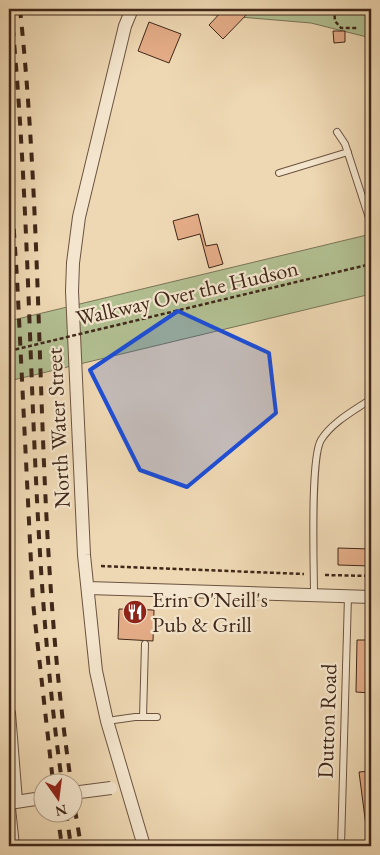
<svg xmlns="http://www.w3.org/2000/svg" width="380" height="855" viewBox="0 0 380 855" font-family="'EB Garamond',serif">
	<rect width="100%" height="100%" fill="#eed8b3"/>
	<filter id="stains"><feTurbulence type="fractalNoise" baseFrequency=".004" numOctaves="4"/><feColorMatrix values="0 0 0 0 .2 0 0 0 0 .09 0 0 0 0 .02 0 0 0 .5 -.17"/></filter>
	<radialGradient id="worn" r=".72"><stop offset=".6" stop-color="#630" stop-opacity="0"/><stop offset="1" stop-color="#630" stop-opacity=".3"/></radialGradient>
	<path fill="#b2c092" stroke="#797456" d="M 145,9 L 371,9 L 371,38 L 311,23 Z
		M 371,234 L 371,294 L 9,381 L 9,321 Z"/>
	<path fill="#e3ac87" stroke="#402719" d="M 224,9 L 251,10 L 223,39 L 209,25 Z
		M 149,22 L 181,34 L 169,63 L 138,51 Z
		M 333,31 L 345,31 L 345,42 L 334,43 Z
		M 198,214 L 206,246 L 217,244 L 223,264 L 209,268 L 200,234 L 178,240 L 173,221 Z
		M 338,548 L 371,549 L 371,566 L 338,565 Z
		M 119,609 L 154,610 L 153,641 L 118,639 Z
		M 357,640 L 371,640 L 371,693 L 356,692 Z
		M 371,771 L 371,825 L 366,826 L 359,772 Z"/>
	<g fill="none" stroke-linecap="round" stroke-linejoin="round">
		<g stroke="#6c5340" stroke-width="8">
			<path id="service" d="M 337,132 L 345,144 L 371,224
				M 279,173 L 348,152
				M 314,595 C 314,568 310,458 321,440 C 332,422 355,410 371,399
				M 143,717 L 145,644
				M 107,721 L 135,717 L 157,717
				M 341,846 L 348,596"/>
		</g>
		<g stroke="#6c5340" stroke-width="14">
			<path id="minor" d="M 132,9 L 125,26 L 79,217 L 73,263 L 72,291 L 84,555 L 96,671 L 107,721 L 144,846
				M 88,588 L 371,597
				M 9,713 L 16,801
				M 9,803 L 42,798
				M 9,808 L 13,846"/>
		</g>
		<path stroke="#402719" stroke-width="2.5" stroke-dasharray="4 2.5" stroke-linecap="butt" d="M 334,9 L 335,21 L 341,28 L 358,28
			M 368,37 L 371,45
			M 101,566 L 304,574
			M 325,575 L 371,576"/>
		<use href="#service" stroke="#f4e6ce" stroke-width="6"/>
		<use href="#minor" stroke="#f4e6ce" stroke-width="12"/>
		<path stroke="#402719" stroke-width="4" stroke-dasharray="9 9" stroke-linecap="butt" d="M 11,9 C 36,266 26,526 62,782
			M 20,9 C 47,266 33,526 71,782
			M 9,157 L 17,278 L 33,603 L 53,782
			M 72,792 L 81,846
			M 57,812 L 62,846
			M 66,812 L 71,846"/>
		<g stroke="#6c5340" stroke-width="14" stroke-linecap="butt">
			<path id="minor-bridge" d="M 72,793 L 111,788"/>
		</g>
		<path stroke="#402719" stroke-width="2.5" stroke-dasharray="4 2.5" stroke-linecap="butt" d="M 9,351 L 371,264"/>
		<use href="#minor-bridge" stroke="#f4e6ce" stroke-width="12"/>
	</g>
	<path fill="#1d4ed8" fill-opacity="0.2" stroke="#1d4ed8" stroke-width="4" stroke-linejoin="round" d="M 178,311 L 269,353 L 276,413 L 187,487 L 140,470 L 90,370 Z"/>
	<defs>
		<g id="restaurant-disc" transform="scale(1.25)"><circle r="9.5" fill="#8f2418" stroke="#f4e6ce"/><path d="M-5-6h1v4h1v-4h1v4h1v-4h1v5L-1.5 .5V6h-2V.5L-5-1ZM5-6V6H3V1.5H1.5Q1.5-4 5-6Z" fill="#fff"/></g>
	</defs>
	<g fill-rule="evenodd">
		<use href="#restaurant-disc" x="135" y="612"/>
	</g>
	<g text-anchor="middle" dominant-baseline="central" stroke-width="4.5" stroke-linejoin="round" paint-order="stroke">
		<g font-size="22" fill="#402719" stroke="#f4e6ce">
			<text transform="translate(187 293) rotate(-13)">Walkway Over the Hudson</text>
			<text transform="translate(58 428) rotate(-93)">North Water Street</text>
			<text transform="translate(327 721) rotate(-88)">Dutton Road</text>
		</g>
		<g font-size="22" fill="#402719" stroke="#f4e6ce" text-anchor="start">
			<text x="152" y="599">Erin O'Neill's<tspan x="152" dy="25">Pub &amp; Grill</tspan></text>
		</g>
	</g>
	<rect width="380" height="855" fill="none" stroke="#eed8b3" stroke-width="30"/>
	<rect x="10" y="10" width="360" height="835" fill="none" stroke="#402719" stroke-width="2.5"/>
	<rect x="15" y="15" width="350" height="825" fill="none" stroke="#402719"/>
	<g transform="translate(58 798) rotate(166)"><circle r="24" fill="#f4e6ce" stroke="#ac9a86"/>
	<path d="M0-4L9 19L0 12L-9 19Z" fill="#8f2418"/>
	<text y="-8" font-size="14" font-weight="bold" text-anchor="middle" fill="#402719">N</text>
	</g>
	<rect width="100%" height="100%" filter="url(#stains)"/>
	<rect width="100%" height="100%" fill="url(#worn)"/>
</svg>
